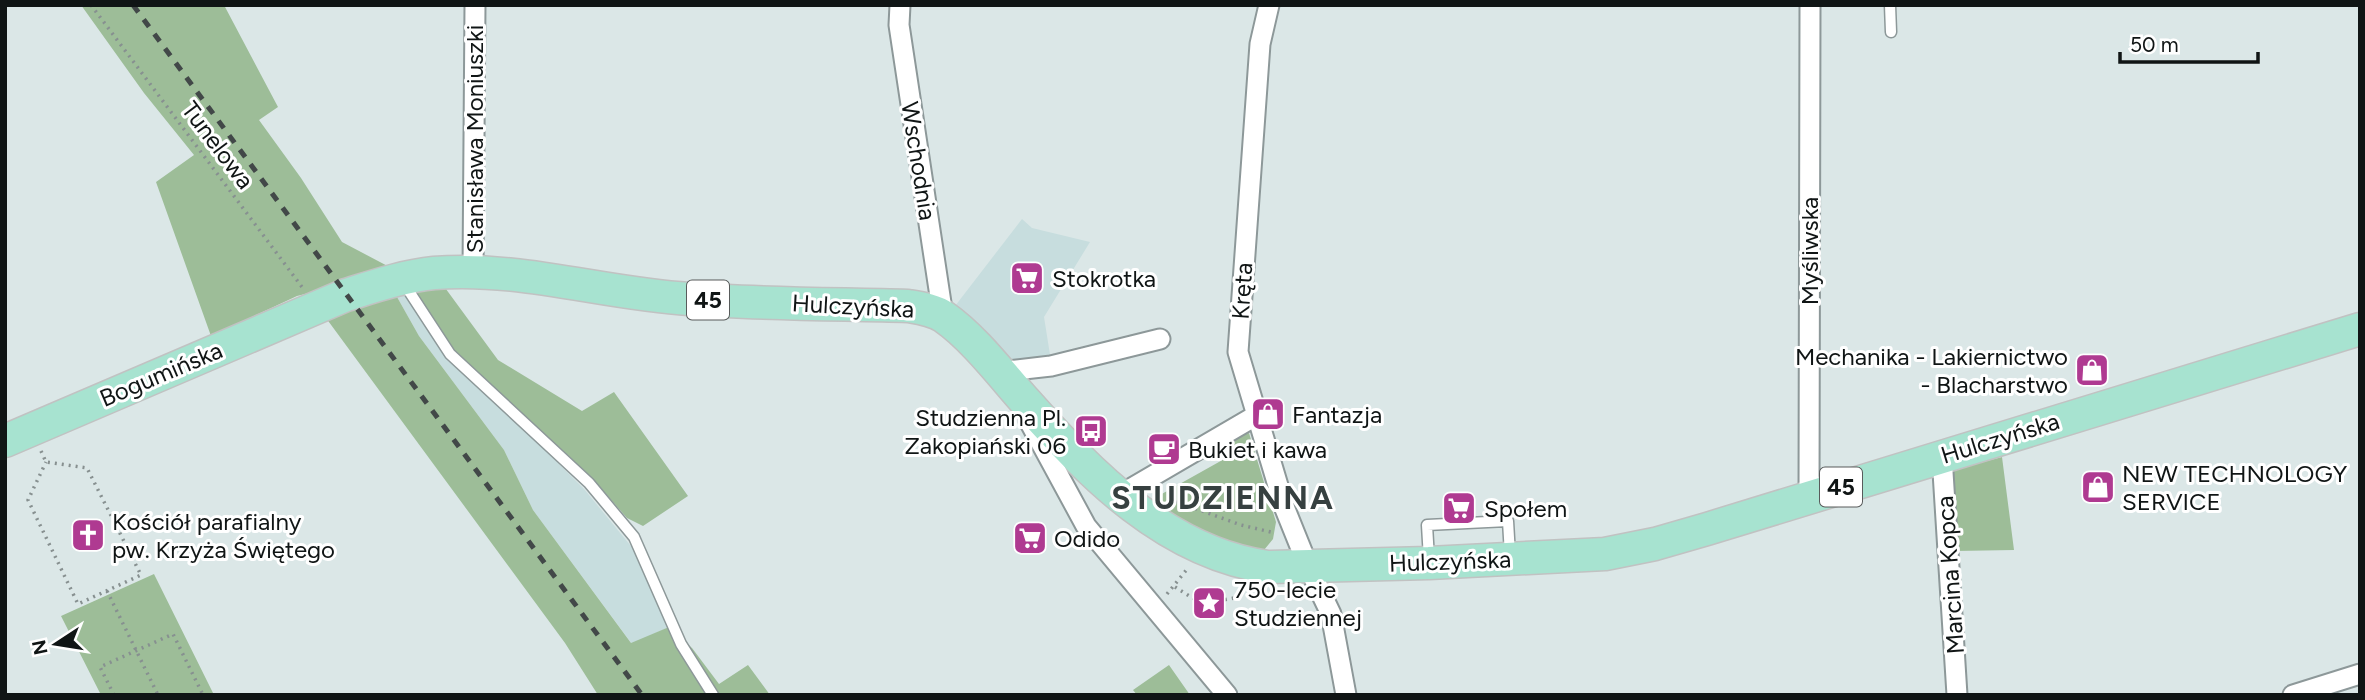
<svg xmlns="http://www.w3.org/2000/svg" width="2365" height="700" viewBox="0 0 2365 700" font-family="Figtree,sans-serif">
	<rect width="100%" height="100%" fill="#dbe7e7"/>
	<path fill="#c7ddde" d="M 1022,219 L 1032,228 L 1090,242 L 1044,317 L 1051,361 L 1011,367 L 952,310 Z
		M 406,295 L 499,404 L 584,489 L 635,551 L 669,627 L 632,644 L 533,510 L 504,450 L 419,336 L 397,297 Z"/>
	<path fill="#9dbd98" d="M 81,5 L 224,5 L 278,107 L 259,120 L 301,178 L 342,242 L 397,271 L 297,296 L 211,336 L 156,182 L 194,155 L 144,93 Z
		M 443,285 L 498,360 L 582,411 L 614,392 L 688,496 L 643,526 L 627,518 L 591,477 L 559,447 L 551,455 L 499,404 L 406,295 Z
		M 397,297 L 419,336 L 504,450 L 533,510 L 631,643 L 669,627 L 692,648 L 719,684 L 748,665 L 770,695 L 598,695 L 565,643 L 326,318 L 366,302 Z
		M 1249,433 L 1276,522 L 1273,539 L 1264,550 C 1222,547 1185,522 1151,500 L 1235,453 L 1231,442 L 1239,435 Z
		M 2002,457 L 2014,550 L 1955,551 L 1953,470 Z
		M 154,574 L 214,695 L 101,695 L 61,616 Z
		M 1169,665 L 1190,695 L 1137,695 L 1133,690 Z"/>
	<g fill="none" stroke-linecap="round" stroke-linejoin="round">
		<g stroke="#8d9899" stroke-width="13">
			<path id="lane" d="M 1890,5 L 1891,32
				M 403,282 L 450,354 L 589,483 L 634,537 L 681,644 L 713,695
				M 1429,559 L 1427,525 L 1508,521 L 1510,555"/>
		</g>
		<g stroke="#8d9899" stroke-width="23">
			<path id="street" d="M 900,5 L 899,25 L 943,316
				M 1269,5 L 1260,44 L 1238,352 L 1285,509 L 1308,566 L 1331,614 L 1346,695
				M 473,272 L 475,5
				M 999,372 L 1051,366 L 1160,339
				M 1028,419 L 1086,526 L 1227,695
				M 1942,456 L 1957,695
				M 1120,495 L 1257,415
				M 1809,497 L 1810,5
				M 2293,695 L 2360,674"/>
		</g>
		<g stroke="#c1c2c2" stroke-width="35">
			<path id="primary" d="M 5,441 L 346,295 C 375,286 404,276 434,273 C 520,266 604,294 689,299 C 762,304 835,304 908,306 C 920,308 934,310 944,317 C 974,338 1001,374 1026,402 C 1091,475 1167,553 1268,567 L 1429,563 L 1605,554 L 1655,544 L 1707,529 L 2360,329"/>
		</g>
		<path stroke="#879090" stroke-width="3.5" stroke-dasharray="2 5" stroke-linecap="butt" d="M 91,5 L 302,287
			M 41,451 L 46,462 L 87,468 L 141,575 L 78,604 L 28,500 L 46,462
			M 1169,499 L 1241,525 L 1275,533
			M 1175,587 L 1199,602
			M 107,591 L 158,695
			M1199 603a9 9 0 1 1 18 0a9 9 0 1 1-18 0Z
			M 1167,594 L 1188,568
			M 1218,601 L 1234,598 L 1244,585
			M 114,695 L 100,667 L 173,634 L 203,695"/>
		<use href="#lane" stroke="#fff" stroke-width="10"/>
		<use href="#street" stroke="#fff" stroke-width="19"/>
		<use href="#primary" stroke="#a7e3d0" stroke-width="32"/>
		<path stroke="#424848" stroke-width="5" stroke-dasharray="9 9" stroke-linecap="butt" d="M 133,5 L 642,695"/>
	</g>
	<defs>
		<g id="supermarket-square" transform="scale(1.75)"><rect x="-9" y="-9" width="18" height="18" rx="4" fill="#af3a91" stroke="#fff"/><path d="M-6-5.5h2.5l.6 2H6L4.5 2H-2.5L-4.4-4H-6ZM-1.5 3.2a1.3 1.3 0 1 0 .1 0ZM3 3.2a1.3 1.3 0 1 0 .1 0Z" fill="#fff"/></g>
		<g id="shop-square" transform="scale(1.75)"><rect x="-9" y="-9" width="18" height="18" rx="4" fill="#af3a91" stroke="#fff"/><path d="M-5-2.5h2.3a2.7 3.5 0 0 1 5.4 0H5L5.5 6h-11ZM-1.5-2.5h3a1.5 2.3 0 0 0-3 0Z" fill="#fff"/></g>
		<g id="bus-square" transform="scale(1.75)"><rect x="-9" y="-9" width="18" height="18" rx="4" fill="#af3a91" stroke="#fff"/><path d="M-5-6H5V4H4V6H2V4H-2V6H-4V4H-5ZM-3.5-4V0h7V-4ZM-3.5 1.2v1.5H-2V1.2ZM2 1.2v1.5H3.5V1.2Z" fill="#fff"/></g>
		<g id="cafe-square" transform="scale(1.75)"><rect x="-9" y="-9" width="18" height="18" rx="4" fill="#af3a91" stroke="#fff"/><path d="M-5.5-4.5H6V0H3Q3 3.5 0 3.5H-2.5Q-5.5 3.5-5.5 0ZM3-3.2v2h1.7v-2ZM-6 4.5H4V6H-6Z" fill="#fff"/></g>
		<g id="church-square" transform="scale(1.75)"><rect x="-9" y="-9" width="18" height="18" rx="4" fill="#af3a91" stroke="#fff"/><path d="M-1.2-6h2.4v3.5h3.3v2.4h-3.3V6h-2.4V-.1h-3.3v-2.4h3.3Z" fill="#fff"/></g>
		<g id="sight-square" transform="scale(1.75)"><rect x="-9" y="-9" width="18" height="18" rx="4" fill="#af3a91" stroke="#fff"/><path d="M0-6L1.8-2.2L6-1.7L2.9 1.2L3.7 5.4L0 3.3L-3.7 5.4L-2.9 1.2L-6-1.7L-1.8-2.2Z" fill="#fff"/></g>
	</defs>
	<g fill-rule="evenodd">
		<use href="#supermarket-square" x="1027" y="278"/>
		<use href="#shop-square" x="2092" y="370"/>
		<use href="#shop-square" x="1268" y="414"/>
		<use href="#bus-square" x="1091" y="431"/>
		<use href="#cafe-square" x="1164" y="449"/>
		<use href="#shop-square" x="2098" y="487"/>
		<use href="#supermarket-square" x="1459" y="508"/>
		<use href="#church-square" x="88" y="535"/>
		<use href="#supermarket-square" x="1030" y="538"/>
		<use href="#sight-square" x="1209" y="603"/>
	</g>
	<g text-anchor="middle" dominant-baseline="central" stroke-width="6" stroke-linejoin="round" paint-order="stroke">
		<g fill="#fff" stroke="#585b5b" stroke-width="2">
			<rect x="687" y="280.5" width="42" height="39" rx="5"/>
			<rect x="1820" y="467.5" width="42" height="39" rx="5"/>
		</g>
		<g font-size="23" font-weight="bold" fill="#101515">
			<text x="708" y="300">45</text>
			<text x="1841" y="487">45</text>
		</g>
		<g font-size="24" fill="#101515" stroke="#fff">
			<text transform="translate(474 139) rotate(-90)">Stanisława Moniuszki</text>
			<text transform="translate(218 145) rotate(53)">Tunelowa</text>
			<text transform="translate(919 161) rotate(81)">Wschodnia</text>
			<text transform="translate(1809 251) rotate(-90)">Myśliwska</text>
			<text transform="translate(1242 291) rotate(-86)">Kręta</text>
			<text transform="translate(853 306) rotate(3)">Hulczyńska</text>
			<text transform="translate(161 374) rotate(-23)">Bogumińska</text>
			<text transform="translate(2000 438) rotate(-17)">Hulczyńska</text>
			<text transform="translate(1450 561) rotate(-2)">Hulczyńska</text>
			<text transform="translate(1950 575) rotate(-94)">Marcina Kopca</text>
		</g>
		<g font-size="24" fill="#101515" stroke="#fff" text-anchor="start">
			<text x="1052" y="278">Stokrotka</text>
			<text x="2068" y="356" text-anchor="end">Mechanika - Lakiernictwo<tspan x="2068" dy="28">- Blacharstwo</tspan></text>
			<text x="1292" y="414">Fantazja</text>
			<text x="1066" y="417" text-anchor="end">Studzienna Pl.<tspan x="1066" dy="28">Zakopiański 06</tspan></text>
			<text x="1188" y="449">Bukiet i kawa</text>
			<text x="2122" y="473">NEW TECHNOLOGY<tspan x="2122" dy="28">SERVICE</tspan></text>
			<text x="1484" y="508">Społem</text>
			<text x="112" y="521">Kościół parafialny<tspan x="112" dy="28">pw. Krzyża Świętego</tspan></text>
			<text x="1054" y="538">Odido</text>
			<text x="1234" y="589">750-lecie<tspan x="1234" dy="28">Studziennej</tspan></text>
		</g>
		<g font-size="32" font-weight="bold" letter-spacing="2" fill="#364040" stroke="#fff">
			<text x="1223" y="498">STUDZIENNA</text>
		</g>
	</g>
	<rect width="2365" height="700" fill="none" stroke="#101515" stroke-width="14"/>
	<g transform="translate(56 644) rotate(258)" stroke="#ffffff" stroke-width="5" paint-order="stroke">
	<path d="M0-5L12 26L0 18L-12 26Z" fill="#101515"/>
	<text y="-10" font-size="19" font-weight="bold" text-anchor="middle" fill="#101515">N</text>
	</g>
	<path d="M2120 52v10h138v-10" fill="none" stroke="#101515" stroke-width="3.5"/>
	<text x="2130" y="52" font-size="21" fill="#101515" stroke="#ffffff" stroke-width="5" paint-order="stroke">50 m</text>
</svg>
